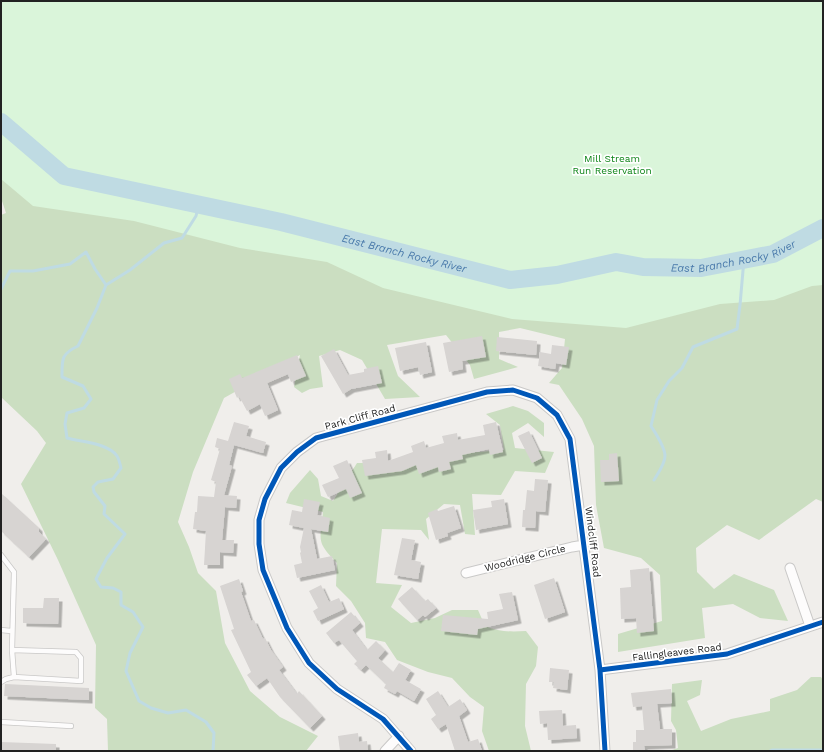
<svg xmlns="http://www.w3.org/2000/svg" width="824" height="752" viewBox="0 0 824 752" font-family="'Work Sans',sans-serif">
	<defs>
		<filter id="shadow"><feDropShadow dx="3.5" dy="3.5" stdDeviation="0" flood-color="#0004"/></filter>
	</defs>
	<rect width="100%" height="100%" fill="#f0eeeb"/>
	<path fill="#cbdec1" d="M 1,1 L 823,1 L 823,502 L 816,499 L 759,540 L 727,525 L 696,548 L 697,572 L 714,589 L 734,574 L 774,590 L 788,621 L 760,618 L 733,604 L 702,608 L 705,638 L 618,652 L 618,634 L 662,621 L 660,575 L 641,558 L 604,548 L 596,505 L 594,446 L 582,419 L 559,385 L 549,383 L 562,368 L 565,339 L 520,328 L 499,332 L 499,359 L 518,367 L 474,379 L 470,365 L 446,335 L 387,345 L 398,376 L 420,397 L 385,399 L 362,360 L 340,350 L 319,356 L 323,387 L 310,389 L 302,393 L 294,387 L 300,355 L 224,398 L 193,472 L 178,522 L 189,547 L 198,573 L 216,591 L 225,643 L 250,691 L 280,717 L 318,736 L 306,751 L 108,751 L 107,719 L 95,708 L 96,645 L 58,560 L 21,484 L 46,443 L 37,431 L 1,397 L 1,215 L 6,213 L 1,198 Z
		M 513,406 L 528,411 L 544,423 L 544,437 L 528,423 L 512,433 L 515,448 L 554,452 L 545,473 L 515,471 L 501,495 L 472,494 L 475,535 L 465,534 L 460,505 L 444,504 L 426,519 L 429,540 L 421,530 L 382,529 L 376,583 L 402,585 L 391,607 L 411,623 L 435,618 L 452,610 L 478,610 L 485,626 C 499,632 511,632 526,631 L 538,647 L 536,666 L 526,684 L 525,726 L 531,751 L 489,751 L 482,731 L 484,707 L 470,697 L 452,678 L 428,672 L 397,660 L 385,642 L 366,638 L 365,623 L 351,601 L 336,586 L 337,563 C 316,541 320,542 323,512 L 286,503 L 290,493 L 310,470 L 318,479 L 321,496 L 333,501 L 357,463 L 394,463 L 466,453 L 504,450 L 500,425 L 486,414 Z
		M 811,677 L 821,677 L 823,680 L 823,751 L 669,751 L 678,748 L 676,730 L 671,721 L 672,684 L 702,680 L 700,695 L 687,701 L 701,731 L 731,719 L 770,711 L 770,699 L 797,690 Z"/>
	<path fill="#daf5da" d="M 1,1 L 823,1 L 823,285 L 812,286 L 774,300 L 720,304 L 626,328 L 512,319 L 383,288 L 327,262 L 240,248 L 134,221 L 33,206 L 1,179 Z"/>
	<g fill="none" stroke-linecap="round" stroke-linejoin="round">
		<path stroke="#bfdbe3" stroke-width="3" d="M 106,285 L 97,308 L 78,346 C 61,354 62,359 62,377 L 83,386 L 91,399 L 84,408 L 67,413 L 65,424 L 67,438 C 81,442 108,443 117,456 C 119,459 120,464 121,468 L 113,479 L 98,482 L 93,487 L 94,492 L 105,506 L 104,514 L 125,534 L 107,558 L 96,579 L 101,587 L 113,588 L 121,592 L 121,605 L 133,612 L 143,627 L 130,653 L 126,671 L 139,701 L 151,708 L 168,713 L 186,710 L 206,722 L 214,733 L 213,751
			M 1,289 L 10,271 L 33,271 L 70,264 L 86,252 L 95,269 L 106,285 L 130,270 L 164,243 L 182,238 L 196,216 L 199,204
			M 654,480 C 658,473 665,464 665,456 C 665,447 656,434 651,426 L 657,400 L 669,381 L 682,368 L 693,347 L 737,329 L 740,305 L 744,259
			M 770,751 L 772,750 L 823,750"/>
		<path stroke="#bfdbe3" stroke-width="18" id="s1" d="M 1,122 L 64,176 L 281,222 L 510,280 L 557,275 L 616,262 L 643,267 L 701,268 L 773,254 L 823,228"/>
	</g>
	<path fill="#d7d4d2" filter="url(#shadow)" d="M 482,336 L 486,357 L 462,361 L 463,369 L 449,372 L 443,343 Z
		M 497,337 L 537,341 L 536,355 L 496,351 Z
		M 426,342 L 432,372 L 420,375 L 418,367 L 400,371 L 395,348 Z
		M 552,345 L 569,347 L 566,365 L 556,363 L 555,369 L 538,366 L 540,352 L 551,354 Z
		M 334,349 L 348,375 L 364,372 L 364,369 L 378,366 L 382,383 L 351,389 L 343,394 L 321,356 Z
		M 297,355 L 306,376 L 291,382 L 288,374 L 267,383 L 278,410 L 265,416 L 260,404 L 247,411 L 239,396 L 237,398 L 229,379 L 240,374 L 242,378 Z
		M 234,422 L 249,426 L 246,436 L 266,442 L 263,453 L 234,445 L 229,465 L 232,466 L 224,495 L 237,496 L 236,508 L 225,507 L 222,540 L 234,540 L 233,553 L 220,552 L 220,565 L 204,565 L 206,531 L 193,529 L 195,512 L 197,512 L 198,496 L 214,497 L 216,482 L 211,480 L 220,449 L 215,447 L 217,438 L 228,441 Z
		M 496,422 L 503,452 L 490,455 L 489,449 L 462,455 L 463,459 L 449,462 L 451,469 L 439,472 L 438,467 L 419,474 L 416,465 L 402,471 L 365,476 L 362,460 L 376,458 L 375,452 L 387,450 L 388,461 L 413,452 L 411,446 L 424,441 L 426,448 L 444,443 L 442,436 L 457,433 L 458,440 L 485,435 L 483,425 Z
		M 529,431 L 542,458 L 532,463 L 518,436 Z
		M 617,453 L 619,481 L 601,482 L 600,460 L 609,460 L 609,454 Z
		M 347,460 L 362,493 L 350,498 L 346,489 L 328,497 L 322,485 L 339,478 L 333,466 Z
		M 535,479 L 548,480 L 545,512 L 536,511 L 535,528 L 522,527 L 523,510 L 525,510 L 527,490 L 534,491 Z
		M 1,493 L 39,528 L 39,532 L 46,539 L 29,557 L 1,531 Z
		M 304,499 L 320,502 L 317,515 L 330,518 L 328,532 L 311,529 L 317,559 L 332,556 L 335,570 L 297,578 L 294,565 L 302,563 L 300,553 L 301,552 L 300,547 L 304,528 L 289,525 L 292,510 L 302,512 Z
		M 504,499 L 508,524 L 476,530 L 473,510 L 492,507 L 491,501 Z
		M 454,506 L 461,528 L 447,533 L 448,536 L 436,540 L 428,513 L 437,509 L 438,511 Z
		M 402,538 L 415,540 L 411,560 L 421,562 L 418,579 L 394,575 Z
		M 649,568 L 654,631 L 637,633 L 636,618 L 621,619 L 620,588 L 631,587 L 630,570 Z
		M 554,578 L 565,612 L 545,619 L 534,585 Z
		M 239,579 L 243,591 L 241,592 L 251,621 L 254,620 L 263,639 L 265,638 L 271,650 L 283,667 L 279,670 L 297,694 L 299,691 L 322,716 L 310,728 L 280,697 L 267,678 L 256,686 L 247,675 L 251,672 L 231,630 L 234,629 L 220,586 Z
		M 321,585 L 329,602 L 339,598 L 344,609 L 318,621 L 313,611 L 318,608 L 309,591 Z
		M 412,587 L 425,601 L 428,599 L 436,608 L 425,617 L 423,615 L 417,620 L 398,599 Z
		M 512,592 L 518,620 L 478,629 L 477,635 L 441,631 L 443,615 L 488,619 L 487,612 L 503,609 L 499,594 Z
		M 44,598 L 59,598 L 58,624 L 23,623 L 23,608 L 43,608 Z
		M 351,612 L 360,623 L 352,630 L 367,650 L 376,641 L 385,650 L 378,658 L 393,672 L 399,663 L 411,670 L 405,680 L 421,689 L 414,701 L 397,691 L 395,694 L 384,688 L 386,684 L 366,665 L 361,670 L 354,664 L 357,661 L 339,640 L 334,643 L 326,633 Z
		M 550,668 L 569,670 L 567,690 L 553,688 L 554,682 L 549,682 Z
		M 5,684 L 89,688 L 89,700 L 4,696 Z
		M 671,689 L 672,703 L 657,704 L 660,729 L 672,729 L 672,745 L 644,746 L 645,751 L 633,751 L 633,742 L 636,742 L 636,730 L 644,730 L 642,706 L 633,707 L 631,693 Z
		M 438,691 L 448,707 L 460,699 L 467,710 L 459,716 L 468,742 L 478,739 L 482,751 L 455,751 L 446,724 L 438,729 L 431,719 L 436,715 L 426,699 Z
		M 562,710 L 563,726 L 576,725 L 577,738 L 548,740 L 547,723 L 540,724 L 539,711 Z
		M 358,733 L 359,742 L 367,741 L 368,751 L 340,751 L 338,736 Z
		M 1,742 L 56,744 L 56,751 L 1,751 Z"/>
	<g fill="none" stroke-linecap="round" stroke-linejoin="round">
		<g stroke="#c9c8c7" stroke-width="6">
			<path id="service" d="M 1,555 L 14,572 L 12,650 L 76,652 L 81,658 L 81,681 L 14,677 L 6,679 L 1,682
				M 1,630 L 11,631
				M 12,650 L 14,677
				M 1,722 L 71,726"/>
		</g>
		<g stroke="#c9c8c7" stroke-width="11">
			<path id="minor" d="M 790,568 L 810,626
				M 466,573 L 572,547 L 584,545
				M 600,670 L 727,654 L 823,622
				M 385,751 L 399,736
				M 411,751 L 383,719 L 337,689 L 309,663 L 287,628 L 263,570 L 259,544 L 259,520 L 265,499 L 281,468 L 297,452 L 316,438 L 487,392 L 513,390 L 537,398 L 557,415 L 570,439 L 600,670 L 605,751"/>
		</g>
		<use href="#service" stroke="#fdfcfc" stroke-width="4.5"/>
		<use href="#minor" stroke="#fdfcfc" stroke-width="9"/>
		<g stroke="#fff" stroke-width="8">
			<path id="cycleway" d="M 600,670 L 727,654 L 823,622
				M 411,751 L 383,719 L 337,689 L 309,663 L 287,628 L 263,570 L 259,544 L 259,520 L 265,499 L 281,468 L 297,452 L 316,438 L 487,392 L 513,390 L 537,398 L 557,415 L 570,439 L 600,670 L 605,751"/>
		</g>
		<use href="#cycleway" stroke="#0057b8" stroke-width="5"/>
	</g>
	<g text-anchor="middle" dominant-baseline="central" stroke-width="3.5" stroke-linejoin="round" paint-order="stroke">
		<g font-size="10" fill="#0c8416" stroke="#fff">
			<text x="612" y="158">Mill Stream<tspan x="612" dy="12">Run Reservation</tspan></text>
		</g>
		<g font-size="10" fill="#222" stroke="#fff">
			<text transform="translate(360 417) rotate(-15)">Park Cliff Road</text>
			<text transform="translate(593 542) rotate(83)">Windcliff Road</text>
			<text transform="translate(525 558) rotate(-14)">Woodridge Circle</text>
			<text transform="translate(677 652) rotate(-7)">Fallingleaves Road</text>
		</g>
		<g font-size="11" font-style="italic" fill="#4a7aab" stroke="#fff">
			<text stroke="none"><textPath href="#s1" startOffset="432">East Branch Rocky River</textPath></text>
			<text stroke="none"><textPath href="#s1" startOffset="768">East Branch Rocky River</textPath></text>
		</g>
	</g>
	<rect width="824" height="752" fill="none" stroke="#222222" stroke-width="4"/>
</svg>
